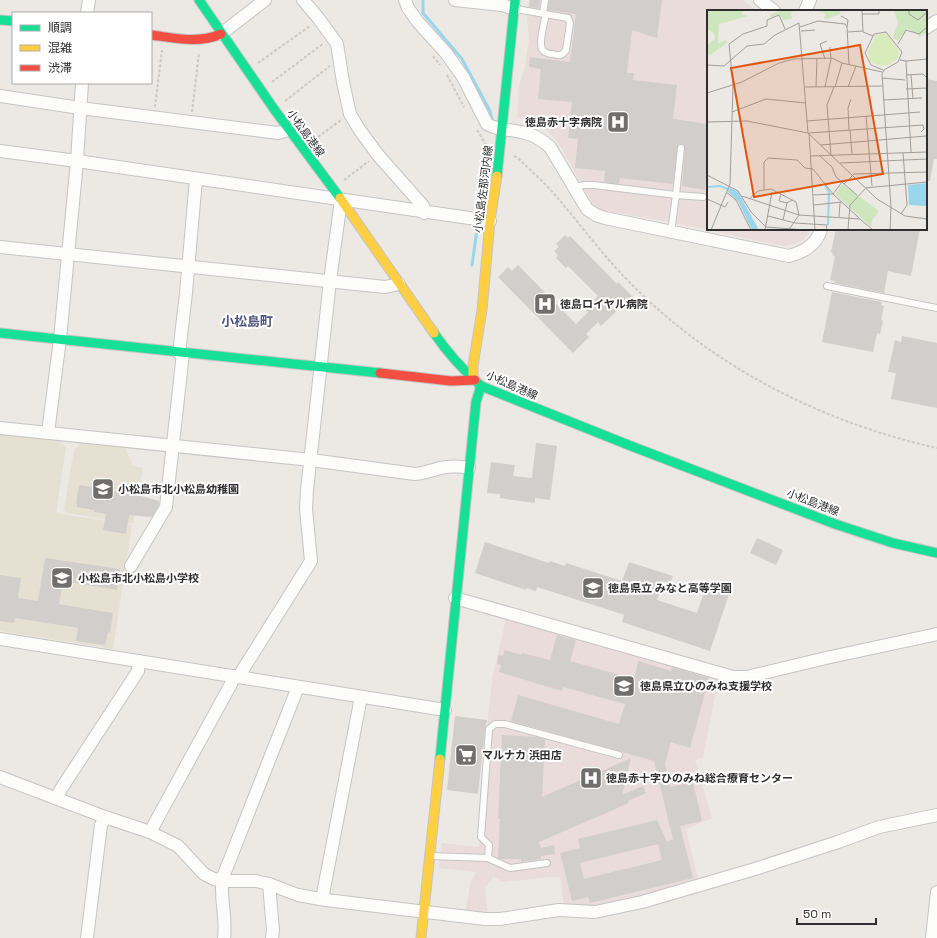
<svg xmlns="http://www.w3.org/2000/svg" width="937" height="938" font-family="'Space Grotesk','Noto Sans JP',sans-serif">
<rect width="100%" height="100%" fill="#ece8e4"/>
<g fill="#e6e0d3">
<polygon points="0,434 59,441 66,447 56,513 132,525 113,649 0,631"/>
<polygon points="82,442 125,447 132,465 143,468 133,524 67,513 64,510 74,450"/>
</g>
<g fill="#e9dcdb">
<polygon points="529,0 742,0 757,11 708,11 708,229 810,229 804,239 794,244 783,246 670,222 601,210 594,206 559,144 548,131 535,124 517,117 519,86 525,67 529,40 527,17"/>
<polygon points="507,615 719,676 703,757 695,760 712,818 686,829 698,880 595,909 564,905 560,876 504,882 493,877 485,888 488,915 466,911 470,883 476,872 439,868 442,843 479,847 480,796 492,679"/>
</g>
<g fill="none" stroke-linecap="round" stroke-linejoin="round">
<g stroke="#99d6ec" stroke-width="3">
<polyline points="423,0 423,13 462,59 490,111 492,120"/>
<polyline points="478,217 487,160"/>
<polyline points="472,265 478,223"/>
</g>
</g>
<g fill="#d1cecb" fill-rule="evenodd">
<polygon points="530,0 540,0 539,8 529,7"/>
<polygon points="551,0 662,0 657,38 632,30 627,73 634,73 633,80 677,85 673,119 708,124 708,167 705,190 682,186 685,148 685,146 682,144 679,144 677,148 673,184 620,178 619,184 604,182 605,171 575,168 578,139 568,138 572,102 538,99 541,69 529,67 530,57 570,62 576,14 548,10 549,1"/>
<polygon points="926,79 937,81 937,159 934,159 930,181 926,181"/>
<polygon points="836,229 920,229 911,276 888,271 884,293 834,283 835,281 830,280 835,256 832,255 833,253 831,252"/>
<polygon points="565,235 568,238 570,236 617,284 618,282 632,296 601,326 598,322 586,334 589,337 573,353 498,277 508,267 512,271 518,265 576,324 588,312 585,309 598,296 568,266 566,268 556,258 558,255 554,251 559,247 556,244"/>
<polygon points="832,292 882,302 881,305 884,306 881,320 883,321 880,334 877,333 873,352 822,342"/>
<polygon points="902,336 937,343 937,408 891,399 896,373 888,372 895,340 901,342"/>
<polygon points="536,443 557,446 550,500 535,498 535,503 500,498 500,494 487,493 491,462 515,465 513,476 532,478"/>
<polygon points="79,485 138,495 159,501 159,505 152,517 129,515 126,534 103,530 106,514 94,512 94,510 77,507 77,504 76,503"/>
<polygon points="757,538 783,550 776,565 750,553"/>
<polygon points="485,542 549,563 550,561 565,566 566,563 622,581 629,562 673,576 670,583 663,581 657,600 697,613 706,586 729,594 710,651 622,622 624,615 622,614 537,587 536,591 526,588 526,590 475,573"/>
<polygon points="45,558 120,569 117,590 63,581 59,604 113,613 110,633 108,632 105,645 76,641 78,628 15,618 14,623 0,621 0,575 21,578 18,598 38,601"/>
<path d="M557 635 576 640 570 661 634 679 638 661 671 671 672 667 709 678 690 748 671 742 665 764 670 787 693 782 702 821 680 826 693 878 590 903 588 897 572 901 560 853 580 848 578 839 657 820 667 842 673 839 654 761 511 721 518 695 619 724 625 704 563 687 562 691 499 672 501 665 497 664 499 655 503 656 505 650 521 655 522 653 550 660ZM658 844 662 860 584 879 580 863Z"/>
<polygon points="455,716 487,720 485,729 478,794 447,790"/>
<polygon points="502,735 537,737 545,739 542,797 631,758 622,795 643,786 646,793 628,801 629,803 539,842 541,848 554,845 555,854 541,856 541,859 521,862 521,859 501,859 498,858 500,819 498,819"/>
</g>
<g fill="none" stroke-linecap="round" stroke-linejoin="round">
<g stroke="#c5c4c5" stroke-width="8">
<g id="lane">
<path d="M516 9 568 18 570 23 566 50C562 56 559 56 553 54 548 54 544 53 542 49 539 43 544 22 546 14"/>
<polyline points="543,14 545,0"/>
<polyline points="574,187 584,185 594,185 676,195 681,148"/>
<polyline points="671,232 676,195 703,197"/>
<polyline points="827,286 937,308"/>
<polyline points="430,856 488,858 510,868 547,863"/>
<polyline points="488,858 489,845 481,837 489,729 495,724 505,724 619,755"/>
</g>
</g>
<g stroke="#c5c4c5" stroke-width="14">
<g id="street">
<polyline points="303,0 319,19 337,44 343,82 350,114 359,129 378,155 423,206 424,213"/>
<path d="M405 0 408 8 418 22 446 53 463 77 487 124C498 131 512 129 525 133 535 135 542 140 550 147L587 209 596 215 605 218 789 256C804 252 817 245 821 229"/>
<polyline points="455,0 502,5 515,9"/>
<polyline points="760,0 774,11"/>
<polyline points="805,11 810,0"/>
<polyline points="87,13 89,0"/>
<polyline points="926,28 937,21"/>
<polyline points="221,34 265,0"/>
<polyline points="0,96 80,108 278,133 288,130"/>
<polyline points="0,151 77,161 490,221"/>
<polyline points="0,247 385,287 399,284"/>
<polyline points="179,353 186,293 196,179"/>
<path d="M0 428 311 460 415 474C424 473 431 471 440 468 450 466 459 466 469 468"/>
<polyline points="48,433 60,339 77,161 82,83"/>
<polyline points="131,566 166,507 183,353"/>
<polyline points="455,598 733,677 747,677 826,658 937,634"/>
<polyline points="0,639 445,710"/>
<polyline points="241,677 242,671 311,561 306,509 307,490 330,281 341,200"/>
<polyline points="0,777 105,817 150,832 178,846 204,874 214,879 226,881 256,881 269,884 298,895 326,900 485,919 500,919 559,910 595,912 642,902 755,869 838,842 879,827 937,815"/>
<polyline points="57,798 61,789 138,671 139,661"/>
<polyline points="150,832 231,684 233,676"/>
<polyline points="269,884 273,930 272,938"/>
<polyline points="322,899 361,697"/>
<polyline points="87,938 101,825 105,817"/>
<path d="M224 938C227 918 219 897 223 877L298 687"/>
<polyline points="932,938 937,892"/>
</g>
</g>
<g stroke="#c5c4c5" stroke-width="11">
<g id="fast">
<polyline points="199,0 274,109 340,198"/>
<polyline points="0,20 13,21"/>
<polyline points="497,176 515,0"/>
<polyline points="0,333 380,373"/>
<path d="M434 333C449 355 462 369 481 386L631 446 835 524 893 543 937 553"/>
<polyline points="440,759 476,402 481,386"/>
</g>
</g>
<g stroke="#c5c4c5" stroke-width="11">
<g id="slow">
<polyline points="340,198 434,333"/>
<polyline points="475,380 473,375 473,366 482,310 490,221 497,176"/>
<polyline points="421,938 440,759"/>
</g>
</g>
<g stroke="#c5c4c5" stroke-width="11">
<g id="jam">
<path d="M151 35C175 38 198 44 221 34"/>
<polyline points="380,373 451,381 475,380"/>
</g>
</g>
<g stroke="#c9c9c8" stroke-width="2" stroke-dasharray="3 2" stroke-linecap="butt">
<polyline points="433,56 440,65"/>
<polyline points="258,63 310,26"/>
<polyline points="447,75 464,107"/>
<polyline points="272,82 324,43"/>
<polyline points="285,101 330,66"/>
<polyline points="155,107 162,50"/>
<polyline points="192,112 199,53"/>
<polyline points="477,130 486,145"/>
<polyline points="314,140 341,120"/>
<path d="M514 156 518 158C530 170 544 182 555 195 576 219 595 245 617 269 701 361 816 421 937 448"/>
<polyline points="344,180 369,161"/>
</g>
<use href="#lane" stroke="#fcfcfb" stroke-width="6"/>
<use href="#street" stroke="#fcfcfb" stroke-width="12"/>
<use href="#fast" stroke="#16e098" stroke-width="9"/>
<use href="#slow" stroke="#ffcf43" stroke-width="9"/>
<use href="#jam" stroke="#f24e42" stroke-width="9"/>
</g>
<defs>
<g id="hospital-square" transform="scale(1.15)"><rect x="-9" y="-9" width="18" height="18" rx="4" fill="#706f6e" stroke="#fff"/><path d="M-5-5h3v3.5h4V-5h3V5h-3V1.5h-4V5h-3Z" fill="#fff"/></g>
<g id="school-square" transform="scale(1.15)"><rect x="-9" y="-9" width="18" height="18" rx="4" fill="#706f6e" stroke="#fff"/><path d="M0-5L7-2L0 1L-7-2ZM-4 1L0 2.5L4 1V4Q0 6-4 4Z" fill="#fff"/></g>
<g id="supermarket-square" transform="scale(1.15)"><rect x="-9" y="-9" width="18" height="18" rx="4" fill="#706f6e" stroke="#fff"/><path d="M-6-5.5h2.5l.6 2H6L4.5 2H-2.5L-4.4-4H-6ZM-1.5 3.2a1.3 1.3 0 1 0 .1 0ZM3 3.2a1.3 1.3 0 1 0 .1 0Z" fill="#fff"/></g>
</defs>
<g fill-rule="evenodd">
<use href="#hospital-square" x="618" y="122"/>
<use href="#hospital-square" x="545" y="304"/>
<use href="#school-square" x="103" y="489"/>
<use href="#school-square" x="62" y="578"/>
<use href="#school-square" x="593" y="588"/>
<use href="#school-square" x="624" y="686"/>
<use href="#supermarket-square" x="466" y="755"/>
<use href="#hospital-square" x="591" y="778"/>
</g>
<g text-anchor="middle" stroke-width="4" stroke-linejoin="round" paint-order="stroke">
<g font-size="11" font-weight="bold" fill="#2e2e2e" stroke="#fff" text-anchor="start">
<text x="602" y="126" text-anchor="end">徳島赤十字病院</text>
<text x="560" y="308">徳島ロイヤル病院</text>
<text x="118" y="493">小松島市北小松島幼稚園</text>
<text x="78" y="582">小松島市北小松島小学校</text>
<text x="608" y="592">徳島県立 みなと高等学園</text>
<text x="640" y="690">徳島県立ひのみね支援学校</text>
<text x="482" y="759">マルナカ 浜田店</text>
<text x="606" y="782">徳島赤十字ひのみね総合療育センター</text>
</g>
<g font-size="11" fill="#2e2e2e" stroke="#fff">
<text transform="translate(306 133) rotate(54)" y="4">小松島港線</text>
<text transform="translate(483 189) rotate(-83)" y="4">小松島佐那河内線</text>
<text transform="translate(512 385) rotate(24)" y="4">小松島港線</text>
<text transform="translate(813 502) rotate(21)" y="4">小松島港線</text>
</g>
<g font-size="13" font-weight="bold" fill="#4d5680" stroke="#fff">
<text x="247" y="326">小松島町</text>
</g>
</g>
<g transform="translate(707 10)">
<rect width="220" height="220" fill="#ece8e4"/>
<path d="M0 0H37L34 4 41 6 12 14 11 34 18 30 21 32 5 44 0 45V35L8 29 7 23 0 19ZM74 0H90L84 3 85 9 76 10 73 5 65 8 63 5ZM134 0 133 4 120 9 117 8 119 4 111 1ZM187 0H220V22L211 28 212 25 200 18 191 31 186 28 191 12ZM135 174 172 201 165 211 164 217 128 184Z" fill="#cee6be"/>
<path d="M179 23 191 39V48L180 56 169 55 163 51 161 42 169 25Z" fill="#d9eabb"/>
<path d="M220 173V196L202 195 201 175ZM23 178 31 182 52 220H45L31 191 21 182Z" fill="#99d6ec"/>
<path fill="none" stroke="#99d6ec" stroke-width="2" d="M118 175 122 182 121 215M0 177 13 176 23 180"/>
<path fill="none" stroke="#a09e9b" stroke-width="1" d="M155 0 156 22 166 26M202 0V4L211 10 220 2M155 4H172V0M93 17 111 11 138 14 140 17 141 10 134 6M140 17 142 54M94 21 108 20M141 22 156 21M191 34 199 20 212 24 220 17M118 49 113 34 120 31M193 50 199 51 204 142M199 51 220 49M0 55 17 56 40 36 57 34 68 25 92 13 101 123M176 60 164 55 158 43 167 24 179 22 195 42 191 52 177 60 175 64 184 197M199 65 216 64 220 68M204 65 206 89M175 68 198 70M98 77 175 76M109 77 110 48M118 77 124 49 123 37M128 77 135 53M141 77 149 56M199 79 220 78M0 83 35 72 72 53 87 49 125 48 135 53 175 62M176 90 215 88M25 102 59 89 99 93M159 106 165 176M100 111 213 102M0 112 40 111 101 123 170 189 198 206 220 209M142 120 141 98 144 89M143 120 145 144M102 123 216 115 217 119 214 122M102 123 108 220M114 135 219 126M124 145 120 95 127 77M103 146 220 142M113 146 125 157 129 167 150 185M133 153 220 149M0 165 31 181 44 202 59 217 99 220M137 174 147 164 220 162M158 178 220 172M57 180V152L61 148 90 150 98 158 106 159 126 184 135 172M19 182 29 190 44 220M74 184 72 191 80 193 85 190M106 185 126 184 152 208M35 186 92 205 153 209 166 220M0 189 18 197 21 192M42 189 51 181 64 179 89 192 92 205 83 218M107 195 135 192M194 204 200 195 196 143M61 206 88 213 120 215 119 220M132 207 133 193M76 210 80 193M4 220 23 174 26 75 22 34 36 24 60 16V10L72 5 78 19M58 220 65 182M141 220 143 195 158 179M183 220 184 197"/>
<path fill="#df570e" fill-opacity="0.15" stroke="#df570e" stroke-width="2" d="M153 35 176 164 47 187 24 58Z"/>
<rect width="220" height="220" fill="none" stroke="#2e2e2e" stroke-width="2"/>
</g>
<rect x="12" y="12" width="140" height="72" fill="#ffffff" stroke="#ababab"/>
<rect x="20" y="25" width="20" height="6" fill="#16e098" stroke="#ababab"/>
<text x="48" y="32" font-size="12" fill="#2e2e2e">順調</text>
<rect x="20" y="45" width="20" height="6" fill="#ffcf43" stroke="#ababab"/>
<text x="48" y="52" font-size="12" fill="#2e2e2e">混雑</text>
<rect x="20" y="65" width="20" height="6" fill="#f24e42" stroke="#ababab"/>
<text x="48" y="72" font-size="12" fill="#2e2e2e">渋滞</text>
<path d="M797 918v6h79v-6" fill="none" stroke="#2e2e2e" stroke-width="2"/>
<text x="803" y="918" font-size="12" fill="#2e2e2e" stroke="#ffffff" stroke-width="3" paint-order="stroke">50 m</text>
</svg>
